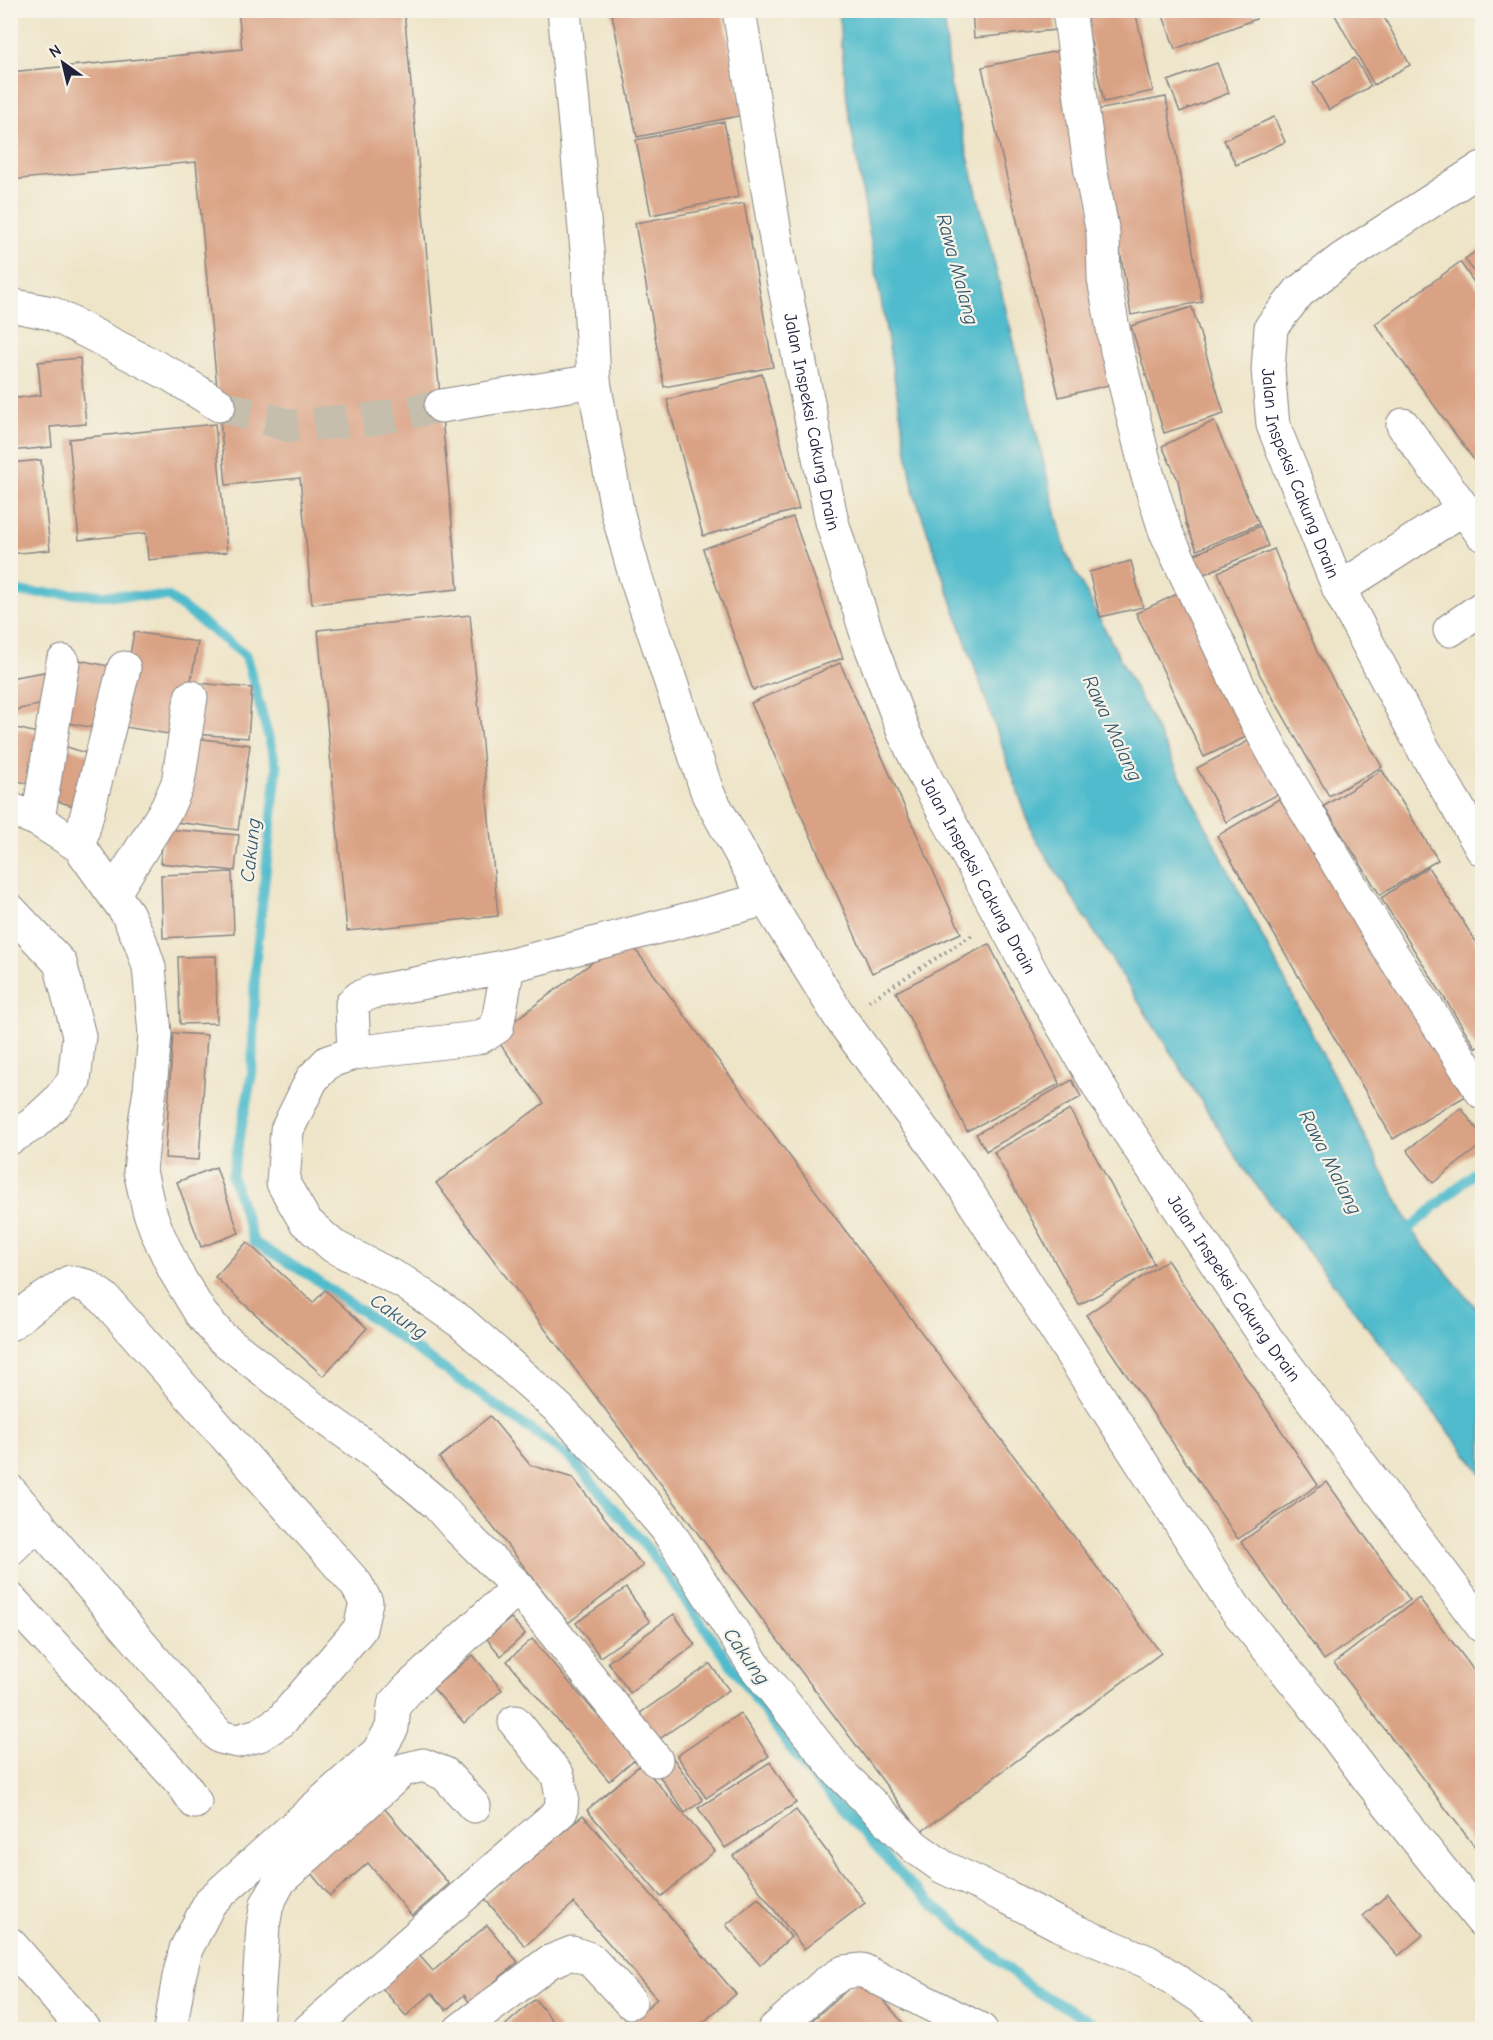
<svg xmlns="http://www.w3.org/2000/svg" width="1493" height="2040" font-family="'Comic Neue',sans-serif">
<rect width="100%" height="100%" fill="#f7f3e8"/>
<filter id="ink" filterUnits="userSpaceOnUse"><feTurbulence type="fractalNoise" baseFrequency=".0167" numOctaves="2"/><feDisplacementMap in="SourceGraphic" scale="12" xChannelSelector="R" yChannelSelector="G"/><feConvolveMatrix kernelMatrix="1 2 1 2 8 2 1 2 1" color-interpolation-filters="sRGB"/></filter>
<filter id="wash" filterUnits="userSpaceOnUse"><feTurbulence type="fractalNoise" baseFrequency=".008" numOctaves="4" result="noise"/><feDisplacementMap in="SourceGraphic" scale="24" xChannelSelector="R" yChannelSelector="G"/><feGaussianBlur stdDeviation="1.35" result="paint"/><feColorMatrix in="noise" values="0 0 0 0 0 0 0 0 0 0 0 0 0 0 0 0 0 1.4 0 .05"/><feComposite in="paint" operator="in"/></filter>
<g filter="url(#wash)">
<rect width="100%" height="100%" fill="#eee5c9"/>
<polygon fill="#50bbcc" stroke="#396e84" stroke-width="1.5" points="838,11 944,11 950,84 1066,553 1415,1235 1482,1315 1482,1474 1246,1172 1033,835 914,493 848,108"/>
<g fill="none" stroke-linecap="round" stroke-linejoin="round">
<g stroke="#50bbcc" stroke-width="10">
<polyline points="10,592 169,597 246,656 277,768 255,968 252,1074 232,1176 254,1242 318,1281 571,1458 649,1550 806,1770 912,1886 1032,1989 1107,2030"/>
<polyline points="1401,1236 1482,1166"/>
</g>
</g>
<g id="blocks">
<g fill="#daa284">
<polygon points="238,10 404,10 458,589 312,604 300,478 226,485 196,162 10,180 10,72 242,49"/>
<polygon points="611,10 722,10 743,115 637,137"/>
<polygon points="972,10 1054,10 1056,30 974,38"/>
<polygon points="1084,10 1135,10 1153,91 1104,102"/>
<polygon points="1161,10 1253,10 1256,19 1175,49"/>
<polygon points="1344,10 1380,10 1410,65 1374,85 1335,15"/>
<polygon points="1062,50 1121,382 1059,397 1001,153 982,67"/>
<polygon points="1355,58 1371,86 1329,110 1313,83"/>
<polygon points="1217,63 1229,93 1180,112 1168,81"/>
<polygon points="1166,97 1202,302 1131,315 1096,110"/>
<polygon points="1274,117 1285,142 1236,165 1224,140"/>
<polygon points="724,122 739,197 651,215 636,140"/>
<polygon points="744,203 773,367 664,387 635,223"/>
<polygon points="1482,247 1482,283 1465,259"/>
<polygon points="1460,262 1482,294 1482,471 1375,324"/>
<polygon points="1192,307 1224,414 1164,433 1131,326"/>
<polygon points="80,358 86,424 50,427 52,447 10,451 10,399 41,395 38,362"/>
<polygon points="762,374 799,509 703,536 667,400"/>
<polygon points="1214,421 1259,524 1197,550 1186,524 1178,480 1162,446"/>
<polygon points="215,424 227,552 148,560 146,533 79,540 69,439"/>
<polygon points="41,460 50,550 10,554 10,463"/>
<polygon points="793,517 843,658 753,690 703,549"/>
<polygon points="1260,526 1268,546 1202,575 1193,555"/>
<polygon points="1274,549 1317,652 1382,767 1329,796 1260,675 1218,572"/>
<polygon points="1131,561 1143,607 1100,617 1089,572"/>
<polygon points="1190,588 1259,731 1204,757 1136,613"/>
<polygon points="470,615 498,916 347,931 318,630"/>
<polygon points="134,632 198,642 181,736 118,726"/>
<polygon points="74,659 118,668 106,730 62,722"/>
<polygon points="840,663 961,933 872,973 751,703"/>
<polygon points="50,671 53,702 10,711 10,678"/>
<polygon points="198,683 252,688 248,738 194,734"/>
<polygon points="12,727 46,735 34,785 10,779"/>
<polygon points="187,737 250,745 238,830 175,822"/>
<polygon points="1256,737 1284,791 1226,822 1197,768"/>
<polygon points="61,745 98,757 82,809 45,797"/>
<polygon points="1382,770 1438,860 1380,895 1324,806"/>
<polygon points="1294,790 1471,1093 1393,1139 1217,836"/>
<polygon points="164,829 239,835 235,871 160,863"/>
<polygon points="1428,867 1482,951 1482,1044 1476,1048 1381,898"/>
<polygon points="232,872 234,934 163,938 161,875"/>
<polygon points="626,937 1161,1653 921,1832 436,1183 544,1103 494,1036"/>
<polygon points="989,944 1060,1084 967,1131 896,992"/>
<polygon points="216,956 217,1023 180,1024 178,957"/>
<polygon points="173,1033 207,1035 199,1160 165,1158"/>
<polygon points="1072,1080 1081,1097 986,1151 976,1134"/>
<polygon points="1461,1108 1482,1136 1482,1144 1433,1183 1407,1150"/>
<polygon points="1070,1110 1154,1264 1079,1305 994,1152"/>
<polygon points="216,1167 239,1233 201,1247 177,1182"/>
<polygon points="247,1242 313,1303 325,1290 367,1328 323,1376 215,1277"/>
<polygon points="1167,1260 1318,1485 1238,1539 1086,1315"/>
<polygon points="490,1416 530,1465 573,1478 643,1566 568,1623 439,1458"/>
<polygon points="1327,1482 1410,1600 1324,1660 1241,1542"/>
<polygon points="626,1588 650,1622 600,1657 576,1623"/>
<polygon points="1419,1598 1482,1681 1482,1856 1334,1663"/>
<polygon points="674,1614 695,1645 630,1693 608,1662"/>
<polygon points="511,1618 525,1634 501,1656 487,1639"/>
<polygon points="532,1639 635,1759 609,1781 507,1661"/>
<polygon points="473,1655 502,1690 464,1723 433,1688"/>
<polygon points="710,1664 729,1690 658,1740 639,1714"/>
<polygon points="740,1713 769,1756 706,1798 677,1756"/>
<polygon points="673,1758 703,1800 685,1813 656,1771"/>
<polygon points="770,1762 796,1803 725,1848 698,1808"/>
<polygon points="641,1764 715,1851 661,1897 587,1810"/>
<polygon points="378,1801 449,1884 412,1916 368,1863 330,1896 304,1865"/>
<polygon points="796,1810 865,1903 804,1949 733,1856"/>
<polygon points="583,1815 736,1994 694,2030 621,2030 657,1999 574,1903 525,1946 485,1899"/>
<polygon points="1388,1894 1423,1935 1398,1956 1363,1916"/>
<polygon points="758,1898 791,1937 760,1965 726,1925"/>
<polygon points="487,1925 518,1962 470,2003 464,1995 446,2010 432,1993 406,2016 381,1987 418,1954 433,1971"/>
<polygon points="863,1976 909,2030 801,2030"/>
<polygon points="535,1999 560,2030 500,2030"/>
</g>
</g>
</g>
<g filter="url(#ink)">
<use href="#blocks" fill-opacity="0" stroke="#888482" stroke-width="1.5"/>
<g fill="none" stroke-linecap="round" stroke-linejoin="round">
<polyline stroke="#c5bead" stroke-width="33" stroke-dasharray="33 16" stroke-linecap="butt" points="219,405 290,426 374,419 441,406"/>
<g stroke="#888482" stroke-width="35">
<g id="minor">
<polyline points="564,10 588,261 594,381 605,445 618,514 635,575 708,794 766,899 841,1019 961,1182 1235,1608 1309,1699 1367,1777 1482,1921"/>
<path id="s1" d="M739 10 780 264 832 522 869 641 904 733 925 777 1035 979 1104 1095 1268 1341 1482 1626"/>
<polyline points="1069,10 1091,173 1103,233 1104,279 1117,351 1147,473 1165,530 1248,706 1291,785 1387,946 1482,1092"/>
<path id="s2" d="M1482 168 1342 259 1299 292 1271 327 1268 370 1273 425 1339 589 1424 750 1482 849"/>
<polyline points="10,305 51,313 171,375 219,405"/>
<polyline points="441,406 594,381"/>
<polyline points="1403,425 1482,534"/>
<polyline points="1339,589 1464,508"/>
<polyline points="1450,630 1482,608"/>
<polyline points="10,809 38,820 79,846 127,913 141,943 149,967 155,1034 150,1090 145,1122 140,1171 149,1210 157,1232 175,1271 201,1314 221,1337 331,1422 386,1461 437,1504 459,1529 518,1587 656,1760"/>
<polyline points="38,820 63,662"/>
<polyline points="79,846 124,668"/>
<polyline points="114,893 167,808 178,783 191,697"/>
<polyline points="10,910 60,963 79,1036 74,1081 56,1103 32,1125 10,1138"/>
<polyline points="508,966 766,899"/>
<polyline points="354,1053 352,1004 360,997 373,992 508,966 497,1027 488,1033 477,1038 354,1053 328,1062 312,1079 287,1130 283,1183 305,1221 333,1246 405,1283 461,1322 558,1408 610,1463 666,1528 754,1665 837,1770 915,1847 943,1867 1009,1898 1058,1924 1148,1962 1204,1999 1241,2030"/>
<polyline points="10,1324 34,1305 70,1282 87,1286 104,1298 356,1584 366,1602 360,1629 281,1721 259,1735 237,1741 220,1737 10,1491"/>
<polyline points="10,1549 38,1522"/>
<polyline points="10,1599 182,1783 195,1802"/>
<polyline points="10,1944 85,2030"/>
<polyline points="170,2030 179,1977 186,1949 210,1902 378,1752 392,1728 394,1705 409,1688 518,1587"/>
<polyline points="256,2030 263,1926 267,1904 280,1880 403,1770 423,1765 445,1774 474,1806"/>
<polyline points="309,2030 561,1811 562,1796 558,1776 515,1722"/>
<polyline points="460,2030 549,1962 572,1953 590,1959 630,2002"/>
<polyline points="774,2030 825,1984 844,1972 862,1970 981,2030"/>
</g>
</g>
<polyline stroke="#888482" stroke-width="4" stroke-dasharray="1.5 4.5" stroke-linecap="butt" points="869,1001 974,934"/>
<use href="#minor" stroke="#fff" stroke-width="33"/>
</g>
</g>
<g text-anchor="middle" stroke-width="4.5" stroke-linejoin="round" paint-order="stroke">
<g font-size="18" fill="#22223b" stroke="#f7f3e8">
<text dy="6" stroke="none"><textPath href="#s1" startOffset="418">Jalan Inspeksi Cakung Drain</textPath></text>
<text dy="6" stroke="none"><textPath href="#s2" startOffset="418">Jalan Inspeksi Cakung Drain</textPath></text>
<text dy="6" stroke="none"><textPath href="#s1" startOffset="904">Jalan Inspeksi Cakung Drain</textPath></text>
<text dy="6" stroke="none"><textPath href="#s1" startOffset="1390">Jalan Inspeksi Cakung Drain</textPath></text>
</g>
<g font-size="20" font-style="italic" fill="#32586e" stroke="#f7f3e8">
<text transform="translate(958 269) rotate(75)" y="7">Rawa Malang</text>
<text transform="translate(1113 728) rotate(65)" y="7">Rawa Malang</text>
<text transform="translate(250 850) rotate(-84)" y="7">Cakung</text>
<text transform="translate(1331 1162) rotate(63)" y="7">Rawa Malang</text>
<text transform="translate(399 1316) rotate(35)" y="7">Cakung</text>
<text transform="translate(747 1656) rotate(55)" y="7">Cakung</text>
</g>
</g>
<rect width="1493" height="2040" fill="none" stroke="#f7f3e8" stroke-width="36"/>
<g transform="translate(63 63) rotate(326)" stroke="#f7f3e8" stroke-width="4.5" paint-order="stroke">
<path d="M0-4.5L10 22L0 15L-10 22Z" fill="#22223b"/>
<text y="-9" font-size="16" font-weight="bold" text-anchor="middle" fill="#22223b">N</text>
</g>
</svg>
